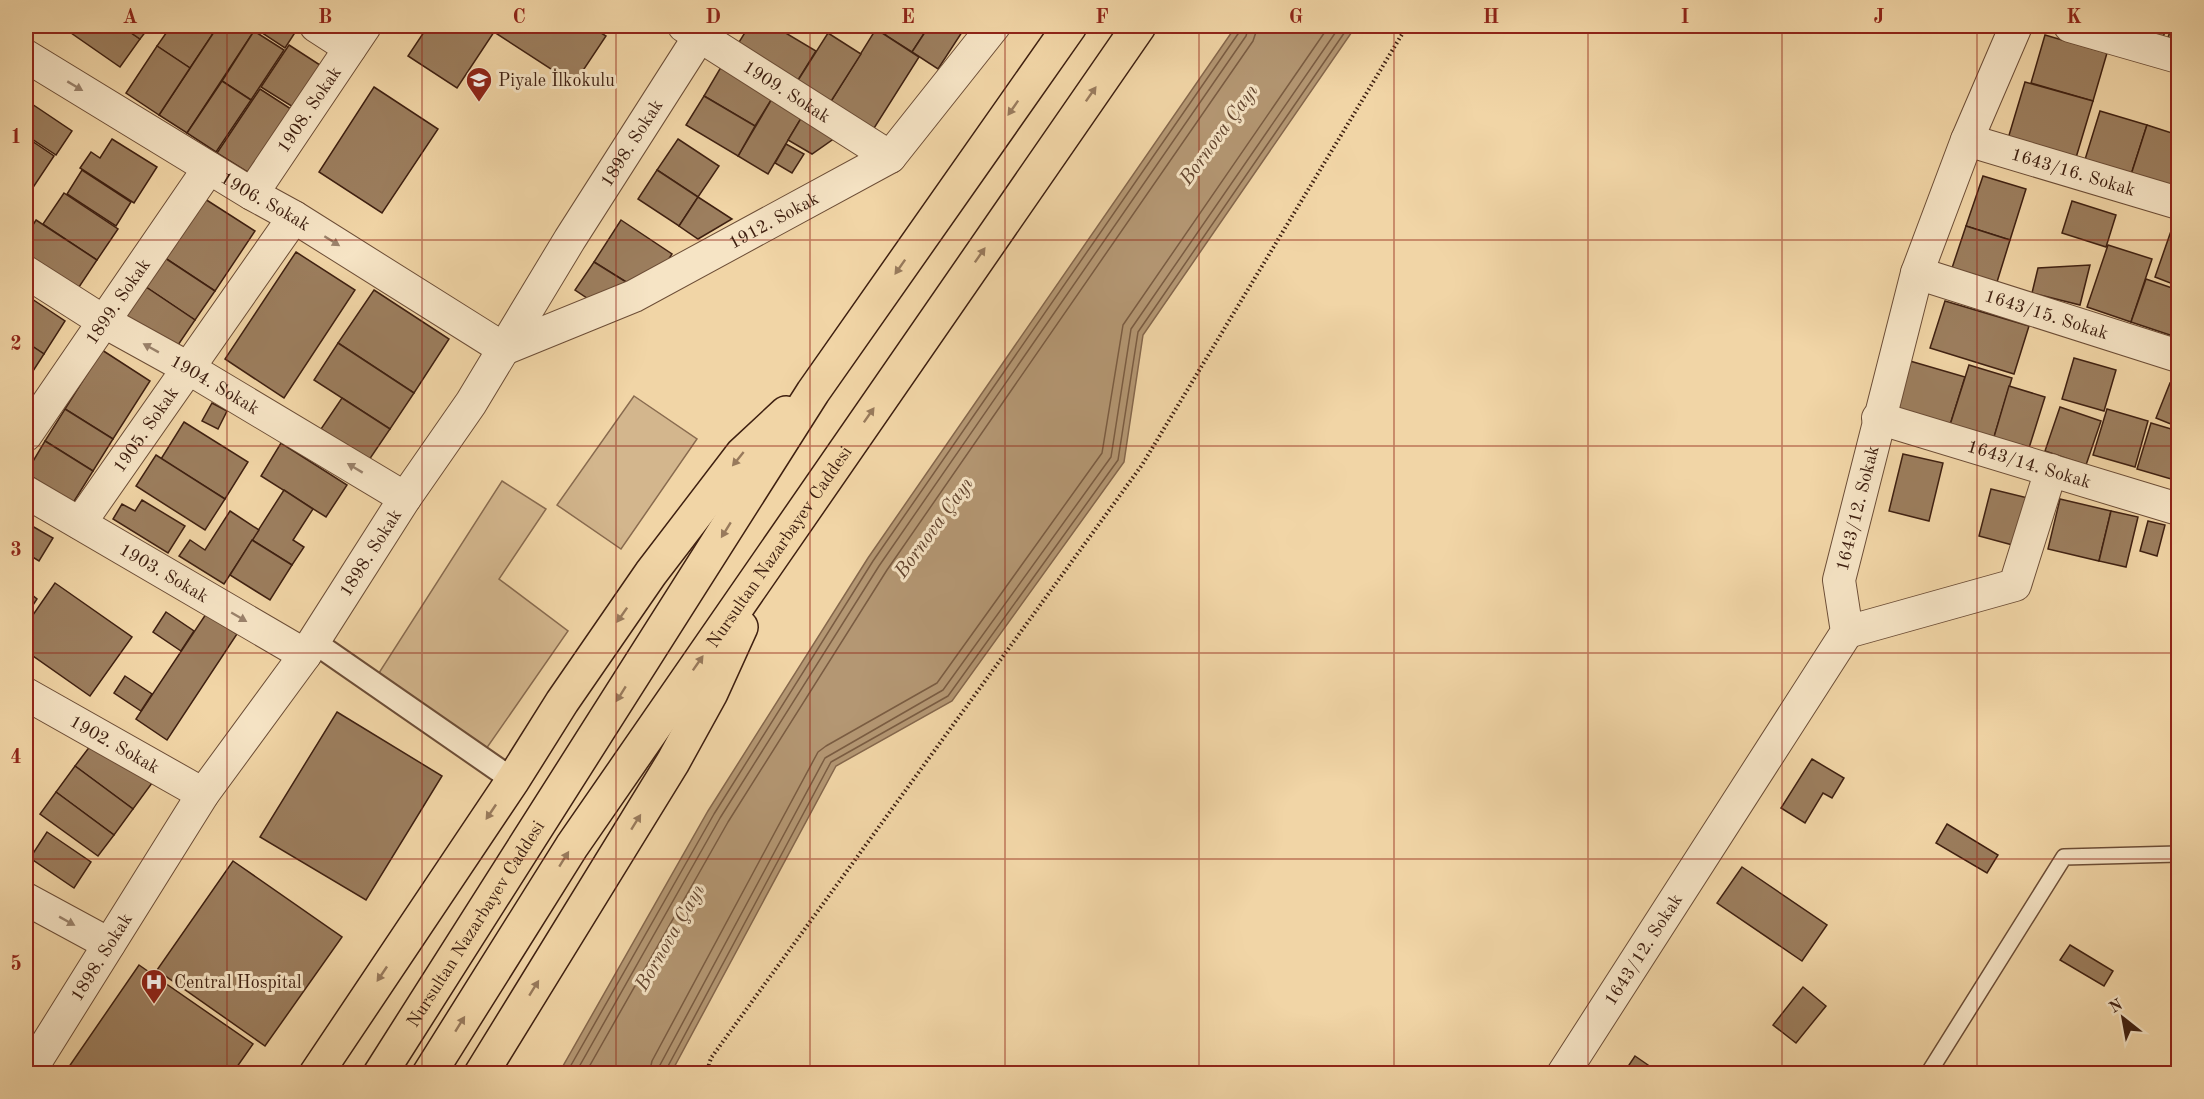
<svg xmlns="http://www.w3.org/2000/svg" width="2204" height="1099" font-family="'Old Standard TT',serif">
<rect width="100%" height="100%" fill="#f1d5a6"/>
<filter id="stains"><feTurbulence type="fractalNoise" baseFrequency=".00333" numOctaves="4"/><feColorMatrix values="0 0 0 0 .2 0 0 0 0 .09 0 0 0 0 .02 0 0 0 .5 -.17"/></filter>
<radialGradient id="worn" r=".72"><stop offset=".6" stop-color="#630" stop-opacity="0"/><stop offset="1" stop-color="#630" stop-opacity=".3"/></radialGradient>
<g fill="#d3b68d" stroke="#896b4f" stroke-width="1.5">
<polygon points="634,396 697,439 621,549 557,505"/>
<polygon points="502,481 546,509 499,579 568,631 486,749 377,676"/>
</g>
<polygon fill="#b49773" stroke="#85674c" stroke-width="1.5" points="1236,26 1356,26 1143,335 1124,462 952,701 836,766 671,1073 559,1073 708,811 868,558"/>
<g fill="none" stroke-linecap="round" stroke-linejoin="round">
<g stroke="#7a5c42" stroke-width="1.5">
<polyline points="566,1074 714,814 873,561 1240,31 1241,26"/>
<polyline points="575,1074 720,818 879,566 1246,36 1249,26"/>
<polyline points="585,1074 728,822 887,570 1253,41 1258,26"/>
<polyline points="649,1074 652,1061 818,752 826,746 937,683 1102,453 1123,325 1329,26"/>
<polyline points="658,1074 660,1065 825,758 943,690 1111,457 1131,329 1340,26"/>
<polyline points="666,1074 667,1068 831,762 948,696 1118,460 1138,332 1349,26"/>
</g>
</g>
<g fill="#9c7e5e" stroke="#3f2011" stroke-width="1.5">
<polygon points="61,26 121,26 140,39 120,67"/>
<polygon points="121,26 150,26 140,39"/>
<polygon points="171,26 218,26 190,68 157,46"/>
<polygon points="218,26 246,26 254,31 187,133 159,115"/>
<polygon points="259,26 287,26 296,31 285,48 256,29"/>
<polygon points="428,26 498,26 457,88 408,56"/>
<polygon points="498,26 590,26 606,36 574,84 494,32"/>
<polygon points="749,26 774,26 816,51 795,85 736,47"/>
<polygon points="870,26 891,26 885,35"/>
<polygon points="891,26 929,26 912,52 885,35"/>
<polygon points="929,26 966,26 938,69 912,52"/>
<polygon points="2116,26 2167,26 2161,43"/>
<polygon points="2172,26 2178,26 2178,47 2166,43"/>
<polygon points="876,29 919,57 871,133 828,106"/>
<polygon points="254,31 284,50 251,100 222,81"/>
<polygon points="828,33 861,54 828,106 795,85"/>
<polygon points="2045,35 2107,53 2093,101 2031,83"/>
<polygon points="289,45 320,65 293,107 261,87"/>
<polygon points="157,46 190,68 159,115 126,93"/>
<polygon points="724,62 776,92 755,126 704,96"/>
<polygon points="222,81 251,100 216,152 187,133"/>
<polygon points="2025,82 2093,101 2075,161 2007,142"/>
<polygon points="374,87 438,129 382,213 319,172"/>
<polygon points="260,89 291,109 249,173 217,153"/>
<polygon points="776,92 806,110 768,174 738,156"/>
<polygon points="704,96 755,126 738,156 686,125"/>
<polygon points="26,100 72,131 56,155 26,135"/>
<polygon points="806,110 842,133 812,154 788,140"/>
<polygon points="2100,111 2147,125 2129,181 2083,166"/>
<polygon points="2147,125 2178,135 2178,161 2168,193 2129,181"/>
<polygon points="26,137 54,156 26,198"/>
<polygon points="112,139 157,167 134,203 80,168 91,152 100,158"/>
<polygon points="678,139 719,166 698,197 657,170"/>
<polygon points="786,144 804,154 792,173 775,163"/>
<polygon points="82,170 131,202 116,226 67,194"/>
<polygon points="657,170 698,197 679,226 638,199"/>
<polygon points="1983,176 2026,189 2010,240 1966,226"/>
<polygon points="64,193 118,229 97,260 43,224"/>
<polygon points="698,197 732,219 698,239 679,226"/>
<polygon points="205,199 255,231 215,291 165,258"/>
<polygon points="2072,201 2116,215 2106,247 2062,233"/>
<polygon points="36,220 97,260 75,293 26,261 26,236"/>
<polygon points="621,220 672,254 660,272 631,285 594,262"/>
<polygon points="1966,226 2010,240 1997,282 1952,268"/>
<polygon points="2171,231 2178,234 2178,286 2155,277"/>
<polygon points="2108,245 2152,259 2131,322 2087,307"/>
<polygon points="296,252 355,290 284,398 225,359"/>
<polygon points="165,258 215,291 195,320 146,287"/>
<polygon points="594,262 631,285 599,306 575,290"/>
<polygon points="2090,265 2080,305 2032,293 2038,268"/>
<polygon points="2146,279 2178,290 2178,330 2176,337 2131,322"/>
<polygon points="146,287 195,320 174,351 125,318"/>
<polygon points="374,290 449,339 414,393 338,343"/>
<polygon points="26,295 65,321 44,354 26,342"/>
<polygon points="1945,301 2029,326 2014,374 1930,348"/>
<polygon points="26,342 44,354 26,382"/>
<polygon points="338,343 414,393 390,429 314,380"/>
<polygon points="102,350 150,381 113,439 65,409"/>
<polygon points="2074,358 2116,370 2104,411 2062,399"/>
<polygon points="1910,361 1965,377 1950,425 1896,408"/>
<polygon points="1969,365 2012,378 1994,437 1950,425"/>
<polygon points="2170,383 2178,386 2178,427 2156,418"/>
<polygon points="2009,386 2045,397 2029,448 1994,437"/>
<polygon points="342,398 390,429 369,460 321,429"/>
<polygon points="212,403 227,411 218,429 202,421"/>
<polygon points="2060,407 2101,421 2086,465 2045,451"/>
<polygon points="65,409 113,439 93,471 45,441"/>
<polygon points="2107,409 2148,421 2135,467 2093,455"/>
<polygon points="184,422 248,462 225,499 161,459"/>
<polygon points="2151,423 2178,431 2178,481 2137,469"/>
<polygon points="45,441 93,471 73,503 26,473"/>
<polygon points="281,443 347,485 326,517 261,476"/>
<polygon points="1903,454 1943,463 1929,521 1889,511"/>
<polygon points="156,455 225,499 205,530 136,486"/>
<polygon points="1991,489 2032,499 2020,547 1979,536"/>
<polygon points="284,490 313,509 293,540 304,547 292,565 252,540"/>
<polygon points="2060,499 2111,511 2099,561 2048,549"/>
<polygon points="142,500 185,526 168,553 113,519 122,504 135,511"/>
<polygon points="230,511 259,530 224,584 179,556 190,540 205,550"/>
<polygon points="2111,511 2138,517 2126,567 2099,561"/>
<polygon points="2148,521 2165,525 2157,556 2140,551"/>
<polygon points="32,526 53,538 39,561 26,553 26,537"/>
<polygon points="252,540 292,565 270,600 230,575"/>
<polygon points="55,583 132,637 90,696 26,651 26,625"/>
<polygon points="26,590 37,599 26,616"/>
<polygon points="166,612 194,631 181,651 153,632"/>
<polygon points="206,614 237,634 167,740 136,719"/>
<polygon points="125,676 152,694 141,711 114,693"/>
<polygon points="337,712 442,776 366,900 260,837"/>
<polygon points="97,737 155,779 133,809 75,766"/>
<polygon points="1812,759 1844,778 1832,798 1823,793 1805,823 1781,808"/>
<polygon points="75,766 133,809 114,835 56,792"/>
<polygon points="56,792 114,835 98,856 40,814"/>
<polygon points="1947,824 1998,855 1987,873 1936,843"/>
<polygon points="47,832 91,862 74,888 30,858"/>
<polygon points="233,861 342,937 265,1046 157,970"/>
<polygon points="1742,867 1827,925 1802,961 1717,903"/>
<polygon points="2070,945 2113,971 2104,986 2060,960"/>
<polygon points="139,965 253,1044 232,1074 64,1074"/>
<polygon points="1803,987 1826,1006 1796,1043 1773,1025"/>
<polygon points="1635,1056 1661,1074 1623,1074"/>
</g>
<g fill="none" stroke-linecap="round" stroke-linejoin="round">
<g stroke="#6c4d36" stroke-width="18">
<polyline id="service" points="1928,1074 2064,857 2178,854"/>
</g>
<g stroke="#6c4d36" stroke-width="26">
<polyline id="pedestrian" points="314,642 513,780"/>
</g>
<g stroke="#6c4d36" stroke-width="34">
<g id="minor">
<polyline points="316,26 350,48"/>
<path id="s1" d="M684 26 890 157"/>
<polyline points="2070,26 2178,57"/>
<path id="s2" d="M26 56 252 194 294 217 504 349 634 296 890 157 994 26"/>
<path id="s3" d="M1967 140 2178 203"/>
<path id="s4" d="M252 194 365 26"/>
<path id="s5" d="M26 272 103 321 188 368 405 498"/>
<path id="s6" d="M1917 273 2178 356"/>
<path id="s7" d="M1878 418 2178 509"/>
<path id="s8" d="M26 435 209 168"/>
<path id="s9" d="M26 492 305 655"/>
<path id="s10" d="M80 523 294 217"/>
<polyline points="1847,632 2015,585 2051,470"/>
<path id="s11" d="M26 694 203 794"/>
<polyline points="26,899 109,944"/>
<path id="s12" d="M28 1074 203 794 305 655 405 498 471 403 570 239 706 26"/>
<path id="s13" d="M1563 1074 1847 632 1839 580 1917 273 1967 140 2016 26"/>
</g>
</g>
<g stroke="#3f2011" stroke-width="36">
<g id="primary">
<polyline points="316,1074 513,780 562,702 651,573 742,454 786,413"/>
<path id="s14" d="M380 1074 813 392 1070 26"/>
<path id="s15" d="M429 1074 572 846 1139 26"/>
<polyline points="481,1074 673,762 711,693 741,627"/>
</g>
</g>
<polyline stroke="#3f2011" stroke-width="4" stroke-dasharray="1.5 3" stroke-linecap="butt" points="706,1074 711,1058 1142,465 1407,26"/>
<use href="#service" stroke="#f6e4c5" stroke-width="15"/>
<use href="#pedestrian" stroke="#f6e4c5" stroke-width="22"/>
<use href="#minor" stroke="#f6e4c5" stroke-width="32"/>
<use href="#primary" stroke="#f1d5a6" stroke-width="33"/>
</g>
<defs><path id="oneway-solid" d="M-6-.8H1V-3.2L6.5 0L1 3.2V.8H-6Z" transform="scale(1.5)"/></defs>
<g fill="#9a826b">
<use href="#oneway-solid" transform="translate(75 86) rotate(31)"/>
<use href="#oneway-solid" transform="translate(332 241) rotate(32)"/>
<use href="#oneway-solid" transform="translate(151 348) rotate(-151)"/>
<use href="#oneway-solid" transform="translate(355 468) rotate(-149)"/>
<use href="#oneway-solid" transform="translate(239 617) rotate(30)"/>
<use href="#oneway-solid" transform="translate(67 921) rotate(29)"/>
</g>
<g fill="#987a5c">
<use href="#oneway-solid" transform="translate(1091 94) rotate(-55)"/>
<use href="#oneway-solid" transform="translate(1013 108) rotate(125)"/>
<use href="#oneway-solid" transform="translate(980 255) rotate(-55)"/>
<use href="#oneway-solid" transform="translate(900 267) rotate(125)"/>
<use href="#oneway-solid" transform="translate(869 415) rotate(-55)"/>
<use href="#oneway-solid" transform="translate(738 459) rotate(129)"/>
<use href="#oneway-solid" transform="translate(726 530) rotate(122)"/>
<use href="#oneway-solid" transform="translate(622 615) rotate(125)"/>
<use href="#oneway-solid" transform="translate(698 663) rotate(-55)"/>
<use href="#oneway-solid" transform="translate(621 694) rotate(122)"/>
<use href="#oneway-solid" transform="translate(491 812) rotate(124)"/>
<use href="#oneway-solid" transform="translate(636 822) rotate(-58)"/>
<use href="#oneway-solid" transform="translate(564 859) rotate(-58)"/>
<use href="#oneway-solid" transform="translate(382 974) rotate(124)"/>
<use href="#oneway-solid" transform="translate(534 988) rotate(-58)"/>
<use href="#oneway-solid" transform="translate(460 1024) rotate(-58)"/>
</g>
<path fill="none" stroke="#8f2418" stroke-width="1.5" stroke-opacity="0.55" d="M227 26V1074M422 26V1074M616 26V1074M810 26V1074M1005 26V1074M1199 26V1074M1394 26V1074M1588 26V1074M1782 26V1074M1977 26V1074M26 240H2178M26 446H2178M26 653H2178M26 859H2178"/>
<defs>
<g id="school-pin" transform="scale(1.35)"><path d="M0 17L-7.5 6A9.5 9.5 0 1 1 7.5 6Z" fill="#8f2418" stroke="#f6e4c5"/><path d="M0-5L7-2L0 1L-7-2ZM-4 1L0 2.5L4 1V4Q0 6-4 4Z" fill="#fff"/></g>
<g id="hospital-pin" transform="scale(1.35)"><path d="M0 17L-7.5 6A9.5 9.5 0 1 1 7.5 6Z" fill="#8f2418" stroke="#f6e4c5"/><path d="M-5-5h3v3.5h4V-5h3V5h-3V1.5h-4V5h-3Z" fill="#fff"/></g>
</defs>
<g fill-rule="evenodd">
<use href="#school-pin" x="479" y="80"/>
<use href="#hospital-pin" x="154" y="982"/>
</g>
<g text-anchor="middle" stroke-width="6" stroke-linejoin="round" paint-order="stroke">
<g font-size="18" fill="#3f2011" stroke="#f6e4c5" text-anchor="start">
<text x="498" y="86">Piyale İlkokulu</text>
<text x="174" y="988">Central Hospital</text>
</g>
<g font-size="18" fill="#3f2011" stroke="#f6e4c5">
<text dy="6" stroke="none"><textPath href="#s1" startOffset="122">1909. Sokak</textPath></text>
<text dy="6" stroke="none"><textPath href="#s4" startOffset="102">1908. Sokak</textPath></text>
<text dy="6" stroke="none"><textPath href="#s12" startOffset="1110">1898. Sokak</textPath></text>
<text dy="6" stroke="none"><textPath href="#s3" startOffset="111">1643/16. Sokak</textPath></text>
<text dy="6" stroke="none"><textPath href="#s2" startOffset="280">1906. Sokak</textPath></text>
<text dy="6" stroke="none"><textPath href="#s2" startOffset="860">1912. Sokak</textPath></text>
<text dy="6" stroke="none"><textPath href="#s8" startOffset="162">1899. Sokak</textPath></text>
<text dy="6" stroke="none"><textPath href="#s6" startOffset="136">1643/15. Sokak</textPath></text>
<text dy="6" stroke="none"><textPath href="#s5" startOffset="220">1904. Sokak</textPath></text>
<text dy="6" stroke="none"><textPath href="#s10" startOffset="114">1905. Sokak</textPath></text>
<text dy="6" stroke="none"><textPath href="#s7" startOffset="158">1643/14. Sokak</textPath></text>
<text dy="6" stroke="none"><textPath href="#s13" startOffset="652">1643/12. Sokak</textPath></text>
<text dy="6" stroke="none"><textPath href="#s15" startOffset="633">Nursultan Nazarbayev Caddesi</textPath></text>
<text dy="6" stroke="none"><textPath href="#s12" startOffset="624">1898. Sokak</textPath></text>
<text dy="6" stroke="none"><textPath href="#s9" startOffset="160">1903. Sokak</textPath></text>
<text dy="6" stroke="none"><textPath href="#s11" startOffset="102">1902. Sokak</textPath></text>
<text dy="6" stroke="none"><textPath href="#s14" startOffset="178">Nursultan Nazarbayev Caddesi</textPath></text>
<text dy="6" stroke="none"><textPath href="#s13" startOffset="148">1643/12. Sokak</textPath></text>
<text dy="6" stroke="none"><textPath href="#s12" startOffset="138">1898. Sokak</textPath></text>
</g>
<g font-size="20" font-style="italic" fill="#62442e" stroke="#f6e4c5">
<text transform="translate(1218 134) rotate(-54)" y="7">Bornova Çayı</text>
<text transform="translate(933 527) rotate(-54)" y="7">Bornova Çayı</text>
<text transform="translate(669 937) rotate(-60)" y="7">Bornova Çayı</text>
</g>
</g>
<rect width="2204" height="1099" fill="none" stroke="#f1d5a6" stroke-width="66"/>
<g transform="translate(2123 1018) rotate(329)" stroke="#f6e4c5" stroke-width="4.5" paint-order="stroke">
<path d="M0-4.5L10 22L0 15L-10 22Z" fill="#3f2011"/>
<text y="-9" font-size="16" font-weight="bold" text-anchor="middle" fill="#3f2011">N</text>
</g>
<rect x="33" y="33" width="2138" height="1033" fill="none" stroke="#8f2418" stroke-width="2"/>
<g font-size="20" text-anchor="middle" font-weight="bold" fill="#8f2418">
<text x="130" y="23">A</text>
<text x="325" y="23">B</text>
<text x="519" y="23">C</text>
<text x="713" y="23">D</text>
<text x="908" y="23">E</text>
<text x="1102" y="23">F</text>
<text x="1296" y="23">G</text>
<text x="1491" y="23">H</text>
<text x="1685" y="23">I</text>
<text x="1879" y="23">J</text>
<text x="2074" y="23">K</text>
<text x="16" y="143">1</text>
<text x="16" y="350">2</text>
<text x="16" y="556">3</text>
<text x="16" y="763">4</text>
<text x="16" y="970">5</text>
</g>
<rect width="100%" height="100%" filter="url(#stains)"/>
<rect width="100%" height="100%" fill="url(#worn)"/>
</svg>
